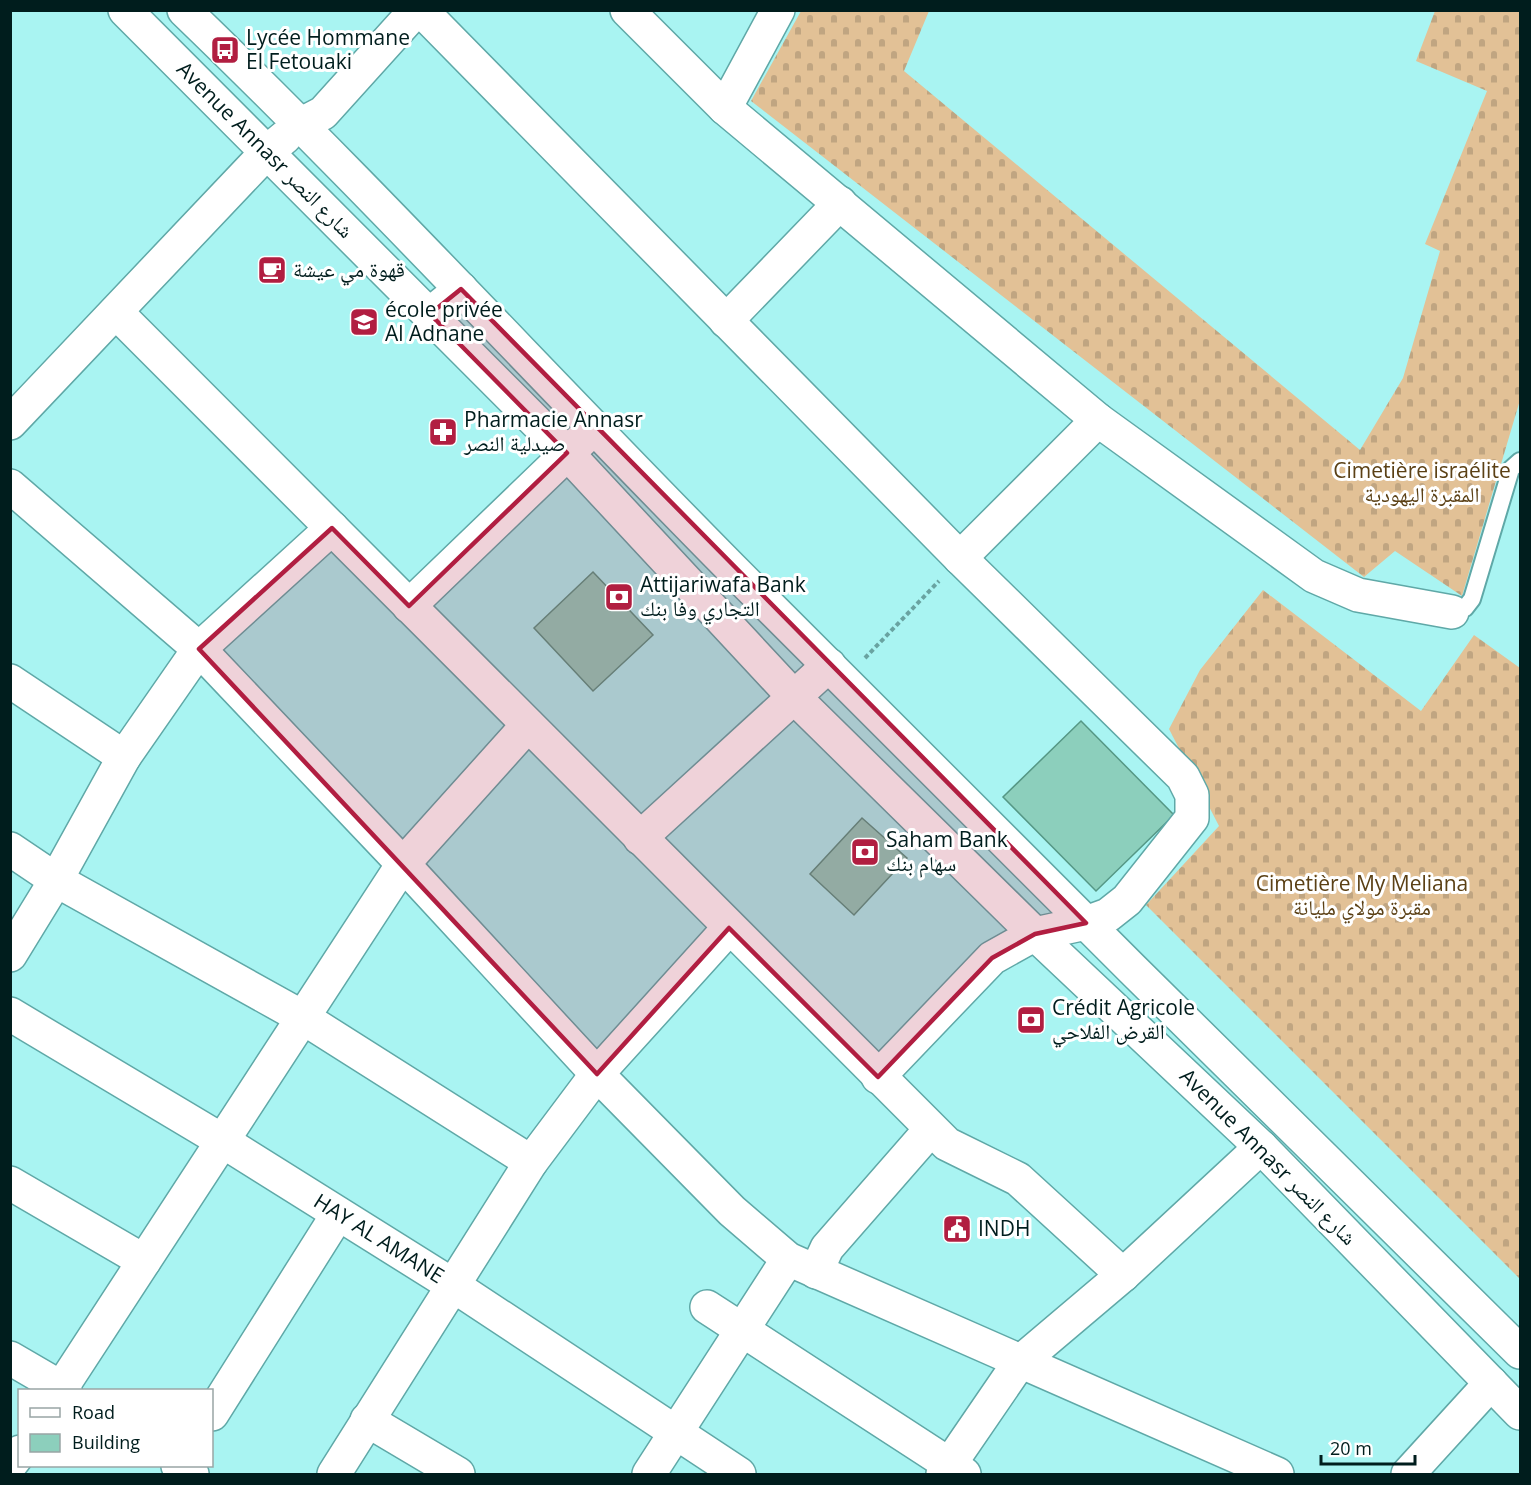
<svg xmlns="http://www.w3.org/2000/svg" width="1531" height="1485" font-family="'Open Sans','Noto Naskh Arabic',sans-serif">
<defs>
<pattern id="cemetery-stones" width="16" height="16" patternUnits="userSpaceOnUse" patternTransform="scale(1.5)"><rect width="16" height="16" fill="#e2c196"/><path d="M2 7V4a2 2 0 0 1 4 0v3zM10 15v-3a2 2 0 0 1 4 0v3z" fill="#c0a581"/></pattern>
</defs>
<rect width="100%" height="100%" fill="#a9f4f2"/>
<g fill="url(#cemetery-stones)">
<polygon points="801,11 929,11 904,71 1360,450 1403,378 1440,251 1425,244 1487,91 1416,61 1435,11 1520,11 1520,400 1462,596 1395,551 1364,577 751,101"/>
<polygon points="1263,590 1421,711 1474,635 1520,668 1520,1279 1146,905 1219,826 1169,729 1200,670"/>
</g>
<g fill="#8ccfbc" stroke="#559785" stroke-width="1.5">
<polygon points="593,572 653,635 593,691 534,628"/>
<polygon points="1081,721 1174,815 1096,891 1003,797"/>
<polygon points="862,818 907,858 854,915 810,874"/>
</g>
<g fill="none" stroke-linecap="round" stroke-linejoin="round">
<g stroke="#5fa8a7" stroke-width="20">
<polyline id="lane" points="1452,612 1465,608 1472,599 1511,469 1520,461"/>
</g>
<g stroke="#5fa8a7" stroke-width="36">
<g id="street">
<polyline points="421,10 960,558 1183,777 1192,795 1192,818 1127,900 1108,915 1086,923 1035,934 992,958 878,1077"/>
<polyline points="627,10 725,108 1098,420 1314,576 1358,595 1452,612"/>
<polyline points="725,108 778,10"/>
<polyline points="300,125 323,113 416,10"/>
<polyline points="116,312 947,1144 1018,1179 1123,1275"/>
<polyline points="430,314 461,289"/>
<polyline points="726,321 840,203"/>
<polyline points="10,486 199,649 403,864 597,1074 732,1211 788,1259 1277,1474"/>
<polyline points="960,558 1098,420"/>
<polyline points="409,606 594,428"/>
<polyline points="10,681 124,757"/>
<polyline points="640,838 829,665"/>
<polyline points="10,849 56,880 302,1017 531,1162"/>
<polyline points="10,955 56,880 124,757 199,649 332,528"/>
<path id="s1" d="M10 1014 221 1140 454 1286 739 1474"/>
<polyline points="10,1183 144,1261"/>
<polyline points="816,1272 827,1248 931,1129"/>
<polyline points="707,1307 964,1474"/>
<polyline points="10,1358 65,1390"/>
<polyline points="60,1390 403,864 528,725"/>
<polyline points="212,1414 338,1214"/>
<polyline points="367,1420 458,1474"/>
<polyline points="10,1465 20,1452"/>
<polyline points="178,1466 192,1474"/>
<polyline points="334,1474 531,1162 597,1074 729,928"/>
<polyline points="649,1474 788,1259"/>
<polyline points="943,1474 1019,1363 1123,1275 1261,1147"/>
<polyline points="1408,1474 1491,1383"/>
</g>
</g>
<g stroke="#5fa8a7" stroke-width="36">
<g id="secondary">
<polyline points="125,10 567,453 794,697 1035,934 1261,1147 1520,1413"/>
<path d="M184 10C376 195 556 392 744 581 1001 839 1260 1097 1520 1352"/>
<polyline points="10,423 267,152 285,137"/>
</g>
</g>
<polyline stroke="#69a3a1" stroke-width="4" stroke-dasharray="4.5 3" stroke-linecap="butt" points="865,658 939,581"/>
<use href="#lane" stroke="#fff" stroke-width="16"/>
<use href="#street" stroke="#fff" stroke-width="33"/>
<use href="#secondary" stroke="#fff" stroke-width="33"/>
</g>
<path fill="#b11e41" fill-opacity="0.2" stroke="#b11e41" stroke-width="4.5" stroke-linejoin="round" d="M461 289 1086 923 1035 934 992 958 878 1077 729 928 597 1074 199 649 332 528 409 606 567 453 430 314Z"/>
<defs>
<g id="bus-square" transform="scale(1.5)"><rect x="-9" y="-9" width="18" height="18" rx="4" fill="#b11e41" stroke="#fff"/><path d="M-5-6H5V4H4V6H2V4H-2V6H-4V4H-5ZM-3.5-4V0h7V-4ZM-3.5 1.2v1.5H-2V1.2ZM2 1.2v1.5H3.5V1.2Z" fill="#fff"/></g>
<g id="cafe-square" transform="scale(1.5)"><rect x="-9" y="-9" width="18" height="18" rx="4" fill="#b11e41" stroke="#fff"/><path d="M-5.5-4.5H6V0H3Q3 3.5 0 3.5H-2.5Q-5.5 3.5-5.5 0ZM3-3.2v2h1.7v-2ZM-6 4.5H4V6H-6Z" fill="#fff"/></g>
<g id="school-square" transform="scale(1.5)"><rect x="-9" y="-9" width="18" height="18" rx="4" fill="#b11e41" stroke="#fff"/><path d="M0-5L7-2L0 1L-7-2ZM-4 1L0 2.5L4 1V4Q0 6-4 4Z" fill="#fff"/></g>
<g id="pharmacy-square" transform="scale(1.5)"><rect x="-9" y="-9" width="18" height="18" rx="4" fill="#b11e41" stroke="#fff"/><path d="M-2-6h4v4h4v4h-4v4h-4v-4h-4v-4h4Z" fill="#fff"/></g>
<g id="bank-square" transform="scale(1.5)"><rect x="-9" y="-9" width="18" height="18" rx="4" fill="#b11e41" stroke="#fff"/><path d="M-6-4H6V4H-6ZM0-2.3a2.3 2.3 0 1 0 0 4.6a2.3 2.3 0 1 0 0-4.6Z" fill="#fff"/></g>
<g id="civic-square" transform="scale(1.5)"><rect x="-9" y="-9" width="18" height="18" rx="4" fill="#b11e41" stroke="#fff"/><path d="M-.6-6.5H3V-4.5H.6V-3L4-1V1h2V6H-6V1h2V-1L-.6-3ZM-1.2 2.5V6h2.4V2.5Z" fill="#fff"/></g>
</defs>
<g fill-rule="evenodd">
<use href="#bus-square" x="225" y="50"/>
<use href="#cafe-square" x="272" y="270"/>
<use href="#school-square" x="364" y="322"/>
<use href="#pharmacy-square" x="443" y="432"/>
<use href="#bank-square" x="619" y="597"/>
<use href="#bank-square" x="865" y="852"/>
<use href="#bank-square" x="1031" y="1020"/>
<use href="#civic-square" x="957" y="1229"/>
</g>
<g text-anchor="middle" stroke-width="6" stroke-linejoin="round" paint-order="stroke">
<g font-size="21" fill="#001d1d" stroke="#fff" text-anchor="start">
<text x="246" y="45">Lycée Hommane<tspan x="246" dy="24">El Fetouaki</tspan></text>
<text x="293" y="277">قهوة مي عيشة</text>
<text x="385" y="317">école privée<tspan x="385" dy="24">Al Adnane</tspan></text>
<text x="464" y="427">Pharmacie Annasr<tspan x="464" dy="24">صيدلية النصر</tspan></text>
<text x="640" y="592">Attijariwafa Bank<tspan x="640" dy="24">التجاري وفا بنك</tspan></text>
<text x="886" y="847">Saham Bank<tspan x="886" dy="24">سهام بنك</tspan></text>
<text x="1052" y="1015">Crédit Agricole<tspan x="1052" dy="24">القرض الفلاحي</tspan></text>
<text x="978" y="1236">INDH</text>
</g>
<g font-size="21" fill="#001d1d" stroke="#fff">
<text transform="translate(265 150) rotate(45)" y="7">Avenue Annasr شارع النصر</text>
<text transform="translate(1268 1157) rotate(45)" y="7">Avenue Annasr شارع النصر</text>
<text dy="7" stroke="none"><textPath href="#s1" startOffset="432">HAY AL AMANE</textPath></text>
</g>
<g font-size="21" fill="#5b4015" stroke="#fff">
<text x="1422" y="478">Cimetière israélite<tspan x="1422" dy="24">المقبرة اليهودية</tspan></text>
<text x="1362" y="891">Cimetière My Meliana<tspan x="1362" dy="24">مقبرة مولاي مليانة</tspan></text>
</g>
</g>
<rect width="1531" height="1485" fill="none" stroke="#001d1d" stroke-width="24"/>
<rect x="18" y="1389" width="195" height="78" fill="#ffffff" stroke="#99a5a5" stroke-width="1.5"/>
<rect x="30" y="1408" width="30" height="9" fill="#ffffff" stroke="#99a5a5" stroke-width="1.5"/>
<text x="72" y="1419" font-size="18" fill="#001d1d">Road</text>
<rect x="30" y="1434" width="30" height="18" fill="#8ccfbc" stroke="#99a5a5" stroke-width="1.5"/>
<text x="72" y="1449" font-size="18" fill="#001d1d">Building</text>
<path d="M1321 1455v9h94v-9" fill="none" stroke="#001d1d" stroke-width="3"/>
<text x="1330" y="1455" font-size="18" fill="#001d1d" stroke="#ffffff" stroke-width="4.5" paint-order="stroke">20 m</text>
</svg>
